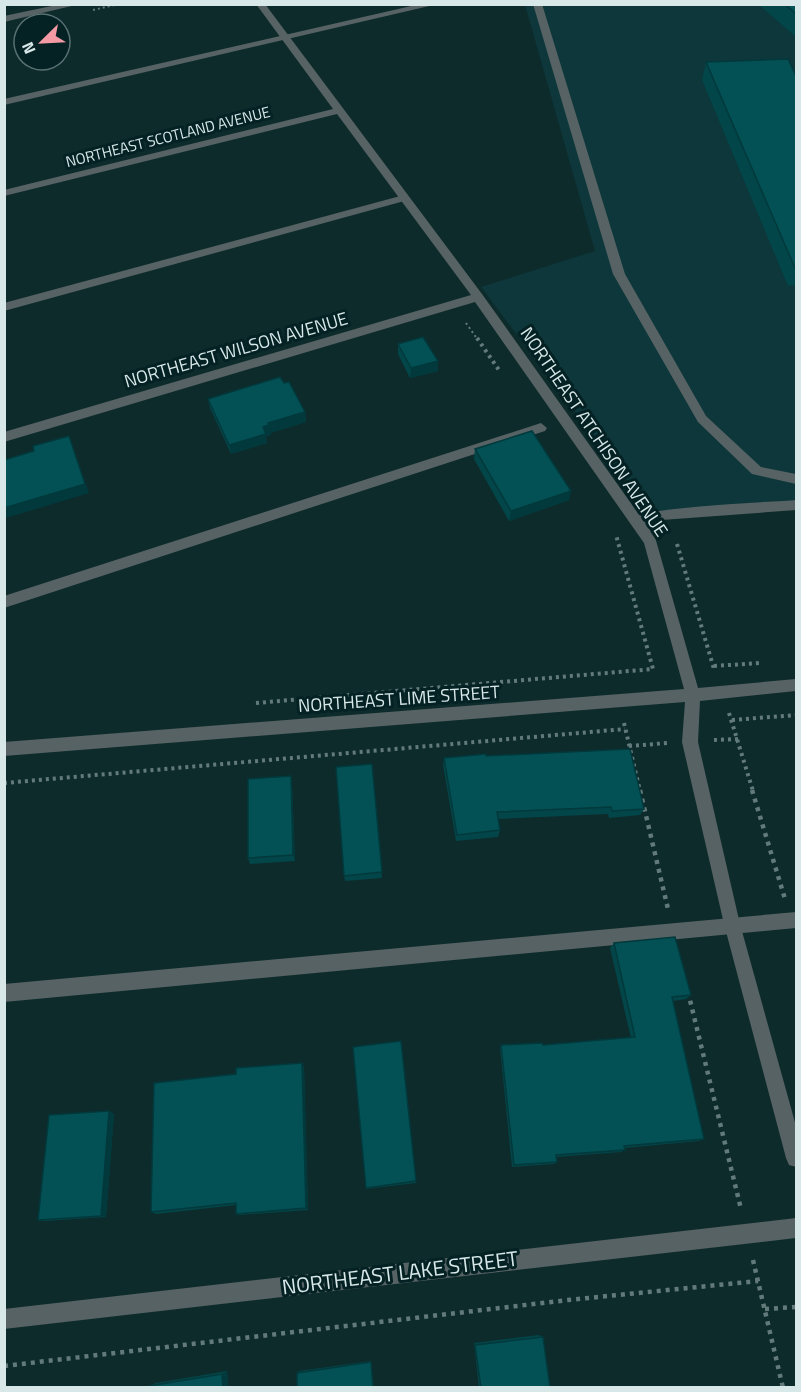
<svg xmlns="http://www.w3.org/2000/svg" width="801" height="1392" font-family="'Titillium Web',sans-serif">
<rect width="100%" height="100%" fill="#0e2b2c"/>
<polygon fill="#0d373a" points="525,5 796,5 796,502 667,512 647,507 481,287 595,251"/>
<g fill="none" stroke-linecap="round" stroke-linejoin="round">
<g stroke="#637a7b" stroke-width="2" stroke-dasharray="2 3" stroke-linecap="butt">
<polyline points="93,10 119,4"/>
<polyline points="466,323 478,340"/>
</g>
<g stroke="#637a7b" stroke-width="4" stroke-dasharray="3 4" stroke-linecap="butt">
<polyline points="477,338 499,370"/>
<polyline points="677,544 714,669"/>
<polyline points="714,666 760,663"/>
<polyline points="256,703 653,669 616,535"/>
<polyline points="729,713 753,791"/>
<polyline points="732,720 796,715"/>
<polyline points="624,723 640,791"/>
<polyline points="714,740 738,739"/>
<polyline points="629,746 668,743"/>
<polyline points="4,783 625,729"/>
</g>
<g stroke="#637a7b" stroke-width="4.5" stroke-dasharray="4 5" stroke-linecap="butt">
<polyline points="640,790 668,909"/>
<polyline points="752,790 785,899"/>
<polyline points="688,992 741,1209"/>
<polyline points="753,1260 783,1388"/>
<polyline points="765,1309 796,1307"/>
<polyline points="4,1366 568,1300 758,1281"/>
</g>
<g fill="#566263" fill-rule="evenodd">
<polygon points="420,4 438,4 4,105 4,99"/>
<polygon points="533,4 542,4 625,274 706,416 761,467 796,474 796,484 752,474 698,422 613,274"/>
<polygon points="404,195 408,196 408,200 4,311 4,303"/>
<polygon points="541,423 547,428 545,431 4,608 4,596"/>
<path d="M796 500V510L662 520 635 525 628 520C636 507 773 502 796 500Z"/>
<polygon points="796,912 796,928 4,1002 4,984"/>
</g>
<g fill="#566263" fill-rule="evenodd">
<polygon points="61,4 80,4 4,22 4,16"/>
<polygon points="256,4 265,4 482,294 655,537 698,688 796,679 796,691 700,701 698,742 740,924 796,1126 796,1167 789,1165 786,1158 724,924 682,742 685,702 4,756 4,742 684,689 644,543 475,302 4,442 4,432 471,295 337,114 4,196 4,190 333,109"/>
<polygon points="796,1218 796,1238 4,1329 4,1309"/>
</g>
</g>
<g fill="#034649">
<polygon points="758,4 796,4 796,37"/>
<polygon points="706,62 796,76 796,285 788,286 702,80"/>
<polygon points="398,344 438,371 410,378 398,354"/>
<polygon points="284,383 305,412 306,422 270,433 271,435 266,436 267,443 231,454 210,408 208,399"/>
<polygon points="475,449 569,500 509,521 474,459"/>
<polygon points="486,756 644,809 640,815 609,818 608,814 498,819 500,830 498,837 456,841 443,765 444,758"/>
<polygon points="372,764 382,878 345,881 344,876"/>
<polygon points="292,783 295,861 250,864 248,858"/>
<polygon points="614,943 691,995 686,999 673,1001 704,1139 699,1141 624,1148 625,1150 621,1152 556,1157 557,1162 554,1164 512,1167 500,1048 501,1045 543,1045 631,1038 610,948"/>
<polygon points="302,1063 304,1067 308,1210 239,1215 236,1214 236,1205 156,1214 151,1212 236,1074"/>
<polygon points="109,1111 114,1114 106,1217 44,1221 38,1220"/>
<polygon points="416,1181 416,1183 366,1189 366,1188"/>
<polygon points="539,1335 543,1337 550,1388 479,1388 474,1343"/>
<polygon points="371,1361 374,1388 297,1373 299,1371"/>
<polygon points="227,1371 228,1388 149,1388 149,1386 156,1383"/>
</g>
<g fill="#02393c">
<polygon points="438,361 438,371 410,378 411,368"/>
<polygon points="305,412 306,422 270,433 271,435 266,436 267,443 231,454 229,445 263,427 268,423"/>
<polygon points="69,436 89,493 6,518 4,515 4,508"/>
<polygon points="571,491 569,500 509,521 511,511"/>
<polygon points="291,776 292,783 295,861 293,855"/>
<polygon points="302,1063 304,1067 308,1210 306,1208"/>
<polygon points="109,1111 114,1114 106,1217 101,1216"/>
<polygon points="227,1371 228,1388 223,1388 222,1374"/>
</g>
<g fill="#035155" stroke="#02393c" stroke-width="1.5">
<polygon points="785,4 796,4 796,14"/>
<polygon points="788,59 796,76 796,268 795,268 706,62"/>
<polygon points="423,337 438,361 411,368 398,344"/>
<polygon points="280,377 284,383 289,382 305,412 268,423 269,425 263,427 266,434 229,445 208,399"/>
<polygon points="532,431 571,491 511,511 475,449"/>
<polygon points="69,436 85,484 4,508 4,460 34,451 33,446"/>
<polygon points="630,749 644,809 612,811 611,807 497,812 500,830 457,835 444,758 486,754 486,756"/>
<polygon points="372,764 382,872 344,876 336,767"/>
<polygon points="291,776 293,855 248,858 248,779"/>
<polygon points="675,937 691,995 672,997 704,1139 624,1146 625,1150 556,1155 557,1162 514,1165 501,1045 542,1043 543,1045 635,1037 614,943"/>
<polygon points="401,1041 416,1181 366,1188 353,1047"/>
<polygon points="302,1063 306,1208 236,1214 236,1203 151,1212 154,1083 236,1074 236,1068"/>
<polygon points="109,1111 101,1216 38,1220 49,1115"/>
<polygon points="543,1337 550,1388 481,1388 475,1345"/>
<polygon points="371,1362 373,1388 297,1388 297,1373"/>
<polygon points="222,1374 223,1388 149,1388 149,1386"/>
</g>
<g text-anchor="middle" stroke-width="6" stroke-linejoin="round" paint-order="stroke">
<g font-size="15" fill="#d8e8e9" stroke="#042123">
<text transform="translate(168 137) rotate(-14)" y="5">NORTHEAST SCOTLAND AVENUE</text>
</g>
<g font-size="18" fill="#d8e8e9" stroke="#042123">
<text transform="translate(236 350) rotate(-16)" y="6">NORTHEAST WILSON AVENUE</text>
<text transform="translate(594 432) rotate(56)" y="6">NORTHEAST ATCHISON AVENUE</text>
<text transform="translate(399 699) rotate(-4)" y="6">NORTHEAST LIME STREET</text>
</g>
<g font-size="21" fill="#d8e8e9" stroke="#042123">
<text transform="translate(400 1273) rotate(-7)" y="7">NORTHEAST LAKE STREET</text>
</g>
</g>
<rect width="801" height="1392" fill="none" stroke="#d8e8e9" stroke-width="12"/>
<g transform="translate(42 42) rotate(246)"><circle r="28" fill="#042123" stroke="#597172" stroke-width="1.5"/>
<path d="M0-4.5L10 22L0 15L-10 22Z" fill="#f49aa5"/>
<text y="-9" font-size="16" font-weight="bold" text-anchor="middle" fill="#d8e8e9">N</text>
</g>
</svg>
